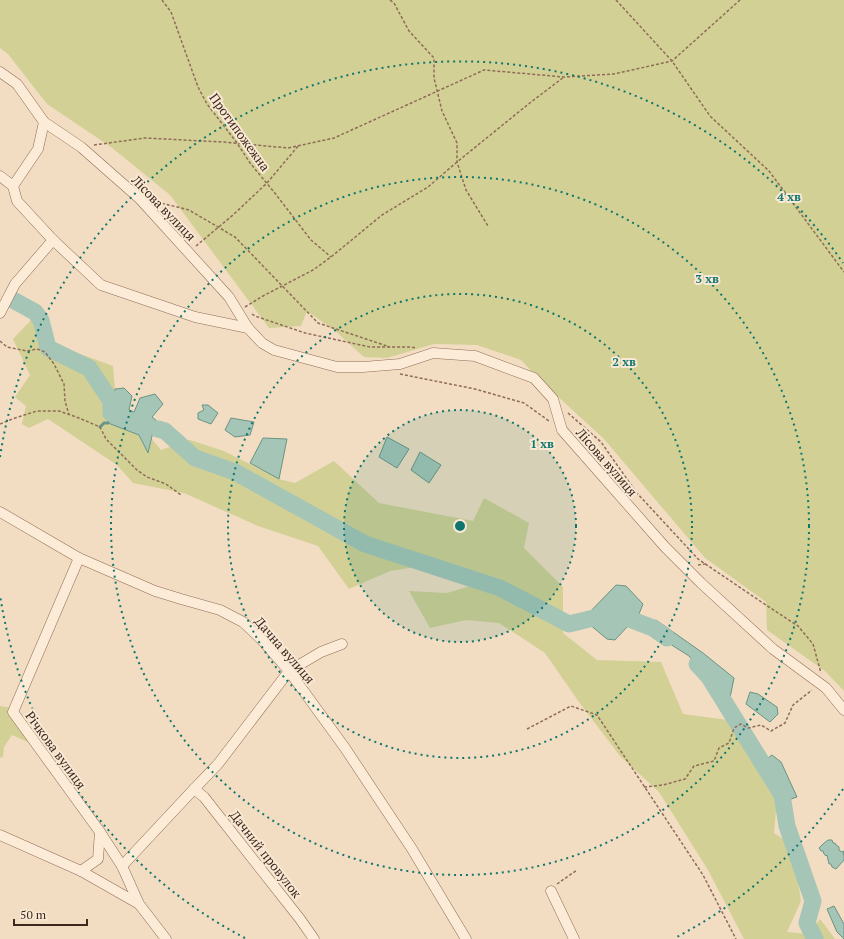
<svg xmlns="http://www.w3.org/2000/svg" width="844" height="939" font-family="'PT Serif',serif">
<rect width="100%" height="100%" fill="#f2ddc2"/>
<g fill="#d2d095">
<polygon points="0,0 844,0 844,691 825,671 767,630 766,602 705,558 604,439 541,381 521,360 477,345 434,344 387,358 364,357 334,330 307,311 301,326 269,328 170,195 111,147 47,104 8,54 0,48"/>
<polygon points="45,313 53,344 113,366 115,389 102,400 108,423 139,435 148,453 152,439 161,450 190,440 224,451 279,479 295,483 334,461 379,503 473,521 484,498 529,523 524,548 563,587 563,633 597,660 661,662 683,714 728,720 741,742 777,799 774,833 792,845 801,901 787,932 809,934 820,919 835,939 744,939 708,870 659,792 620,756 579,702 545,653 499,623 466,620 430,628 409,591 447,593 477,584 448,562 390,571 349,589 318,546 258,526 184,493 133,483 117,465 48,419 29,428 22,424 26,406 15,397 30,375 13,339 32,319"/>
<polygon points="0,706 12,708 30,743 12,735 4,747 3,757 0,758"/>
</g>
<g fill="#a5c5b7" stroke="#6a9484">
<polygon points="124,388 132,396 129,410 134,412 140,398 155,394 163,404 152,417 182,442 171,442 153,432 148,453 139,435 108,423 115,389"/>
<polygon points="202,405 208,405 218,413 211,424 198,419 198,413 204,410"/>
<polygon points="231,418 254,422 250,435 235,437 225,430"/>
<polygon points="387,437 409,449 397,468 379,457"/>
<polygon points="263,438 287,439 279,479 250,463"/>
<polygon points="420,452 441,465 429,483 411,470"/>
<polygon points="616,585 626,586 643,604 639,614 615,640 607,639 589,624 587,615"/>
<polygon points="656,620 703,653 734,678 730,698 724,696 689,656 648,630 647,624"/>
<polygon points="750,692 758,694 777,707 778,714 770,722 746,704"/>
<polygon points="772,755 781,762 797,797 788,800 772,770 765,760"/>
<polygon points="828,840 832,840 833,843 835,843 836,845 839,847 839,850 842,852 844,851 843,854 844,855 844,860 836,869 832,867 831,864 829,864 827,855 826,856 824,854 823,851 821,851 819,848 823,844"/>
<polygon points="834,906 844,924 844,939 837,932 827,909"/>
</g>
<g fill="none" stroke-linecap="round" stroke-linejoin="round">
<polyline stroke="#6a9484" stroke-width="3" points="100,427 104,423 108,423"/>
<g stroke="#a5c5b7" stroke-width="17">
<polyline points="13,300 35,312 41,320 48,348 89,368 111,401 111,413 127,420"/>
<polyline points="158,429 165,431 195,458 235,472 365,544 500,588 569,624 614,613 653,628 667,638"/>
<polyline points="697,664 709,677 782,795 787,826 813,901 807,923 815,939"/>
</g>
<g stroke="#8f6c57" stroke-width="11">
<g id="minor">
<polyline points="0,72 17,84 44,122 81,147 139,198 229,297 248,328 262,343 274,350 337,367 363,367 400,364 433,353 475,356 534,378 553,399 562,430 665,547 701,583 773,649 826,688 844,710"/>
<polyline points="0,176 13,186 17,201 53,240 101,285 195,317 248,328"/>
<polyline points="13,186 38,149 44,122"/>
<polyline points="0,313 15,284 53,240"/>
<polyline points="0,512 79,558 155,591 181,599 220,610 243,622 261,639 289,671 345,748 412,849 466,939"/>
<polyline points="79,558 13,712 100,832 122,866 139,904"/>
<polyline points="194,789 204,797 300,919 314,939"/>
<polyline points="0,835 81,871 139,904 166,939"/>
<polyline points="122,866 194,789 218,764 289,671 321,652 342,644"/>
<polyline points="81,871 98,859 100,832"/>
<polyline points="551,891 574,939"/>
</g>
</g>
<g stroke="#8f6c57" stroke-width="1.5" stroke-dasharray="3 2" stroke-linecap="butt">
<polyline points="162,0 171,12 198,87 207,104 237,143 250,163 274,192 311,240 331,257"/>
<polyline points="390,0 394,3 409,31 434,58 434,78 442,111 457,143 457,162 466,190 488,226"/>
<polyline points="616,0 672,61 710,116 769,171 844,272"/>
<polyline points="94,145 145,138 223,142 288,148 334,138 484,70 564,77 614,74 672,61 740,0"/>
<polyline points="157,202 189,210 235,237 318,323 390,347"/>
<polyline points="196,246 233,215 267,183 299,145"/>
<polyline points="245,307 263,296 313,270 331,257 382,215 428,187 457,162 531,102 564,77"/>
<polyline points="252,314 255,316 305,333 370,347 411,347 417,348"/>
<polyline points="0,341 7,347 27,351 37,349 45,352 54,364 64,384 65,401 69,415"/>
<polyline points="400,374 475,389 524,403 549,421"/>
<polyline points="568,413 601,442 636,492 698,559 760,601 798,626 813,644 821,673"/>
<polyline points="0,424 15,418 37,411 59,411 79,418 100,427 106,439 137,470 147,477 166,484 181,495"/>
<polyline points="698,565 706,564"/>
<polyline points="527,729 571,706 597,715 703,875 736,939"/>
<polyline points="644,787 663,785 685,779 694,766 714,761 719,748 729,743 734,728 741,724 748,728 761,725 771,731 785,723 793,705 812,690"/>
<polyline points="557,884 577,870"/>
</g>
<use href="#minor" stroke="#fcebd7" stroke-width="10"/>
</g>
<circle cx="460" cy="526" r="116" fill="#0f766e" fill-opacity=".12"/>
<g fill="none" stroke="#0f766e" stroke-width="2" stroke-dasharray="2 4">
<circle cx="460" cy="526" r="116"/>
<circle cx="460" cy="526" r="232"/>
<circle cx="460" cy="526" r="349"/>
<path d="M843 789A465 465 0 0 1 675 938M245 938A465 465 0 0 1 0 595M0 457A465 465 0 0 1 843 263"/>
</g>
<g text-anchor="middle" stroke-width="4" stroke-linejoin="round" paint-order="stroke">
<g font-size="13" fill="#3d281d" stroke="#f9e8d3">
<text transform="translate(240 132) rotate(54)" y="5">Протипожежна</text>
<text transform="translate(164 208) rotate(46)" y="5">Лісова вулиця</text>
<text transform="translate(607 462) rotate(49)" y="5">Лісова вулиця</text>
<text transform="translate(285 650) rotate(49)" y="5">Дачна вулиця</text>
<text transform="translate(56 750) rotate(54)" y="5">Річкова вулиця</text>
<text transform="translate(266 854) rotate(52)" y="5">Дачний провулок</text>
</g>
</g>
<circle cx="460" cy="526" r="6" fill="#0f766e" stroke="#f9e8d3" stroke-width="2"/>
<g font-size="12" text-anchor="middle" font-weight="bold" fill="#0f766e" stroke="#f9e8d3" stroke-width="4" stroke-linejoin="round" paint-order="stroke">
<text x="789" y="201">4 хв</text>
<text x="707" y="283">3 хв</text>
<text x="624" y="366">2 хв</text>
<text x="542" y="448">1 хв</text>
</g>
<path d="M14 919v6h73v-6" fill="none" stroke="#3d281d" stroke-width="2"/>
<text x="20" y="919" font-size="12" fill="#3d281d" stroke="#f9e8d3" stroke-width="3" paint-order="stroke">50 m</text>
</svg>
